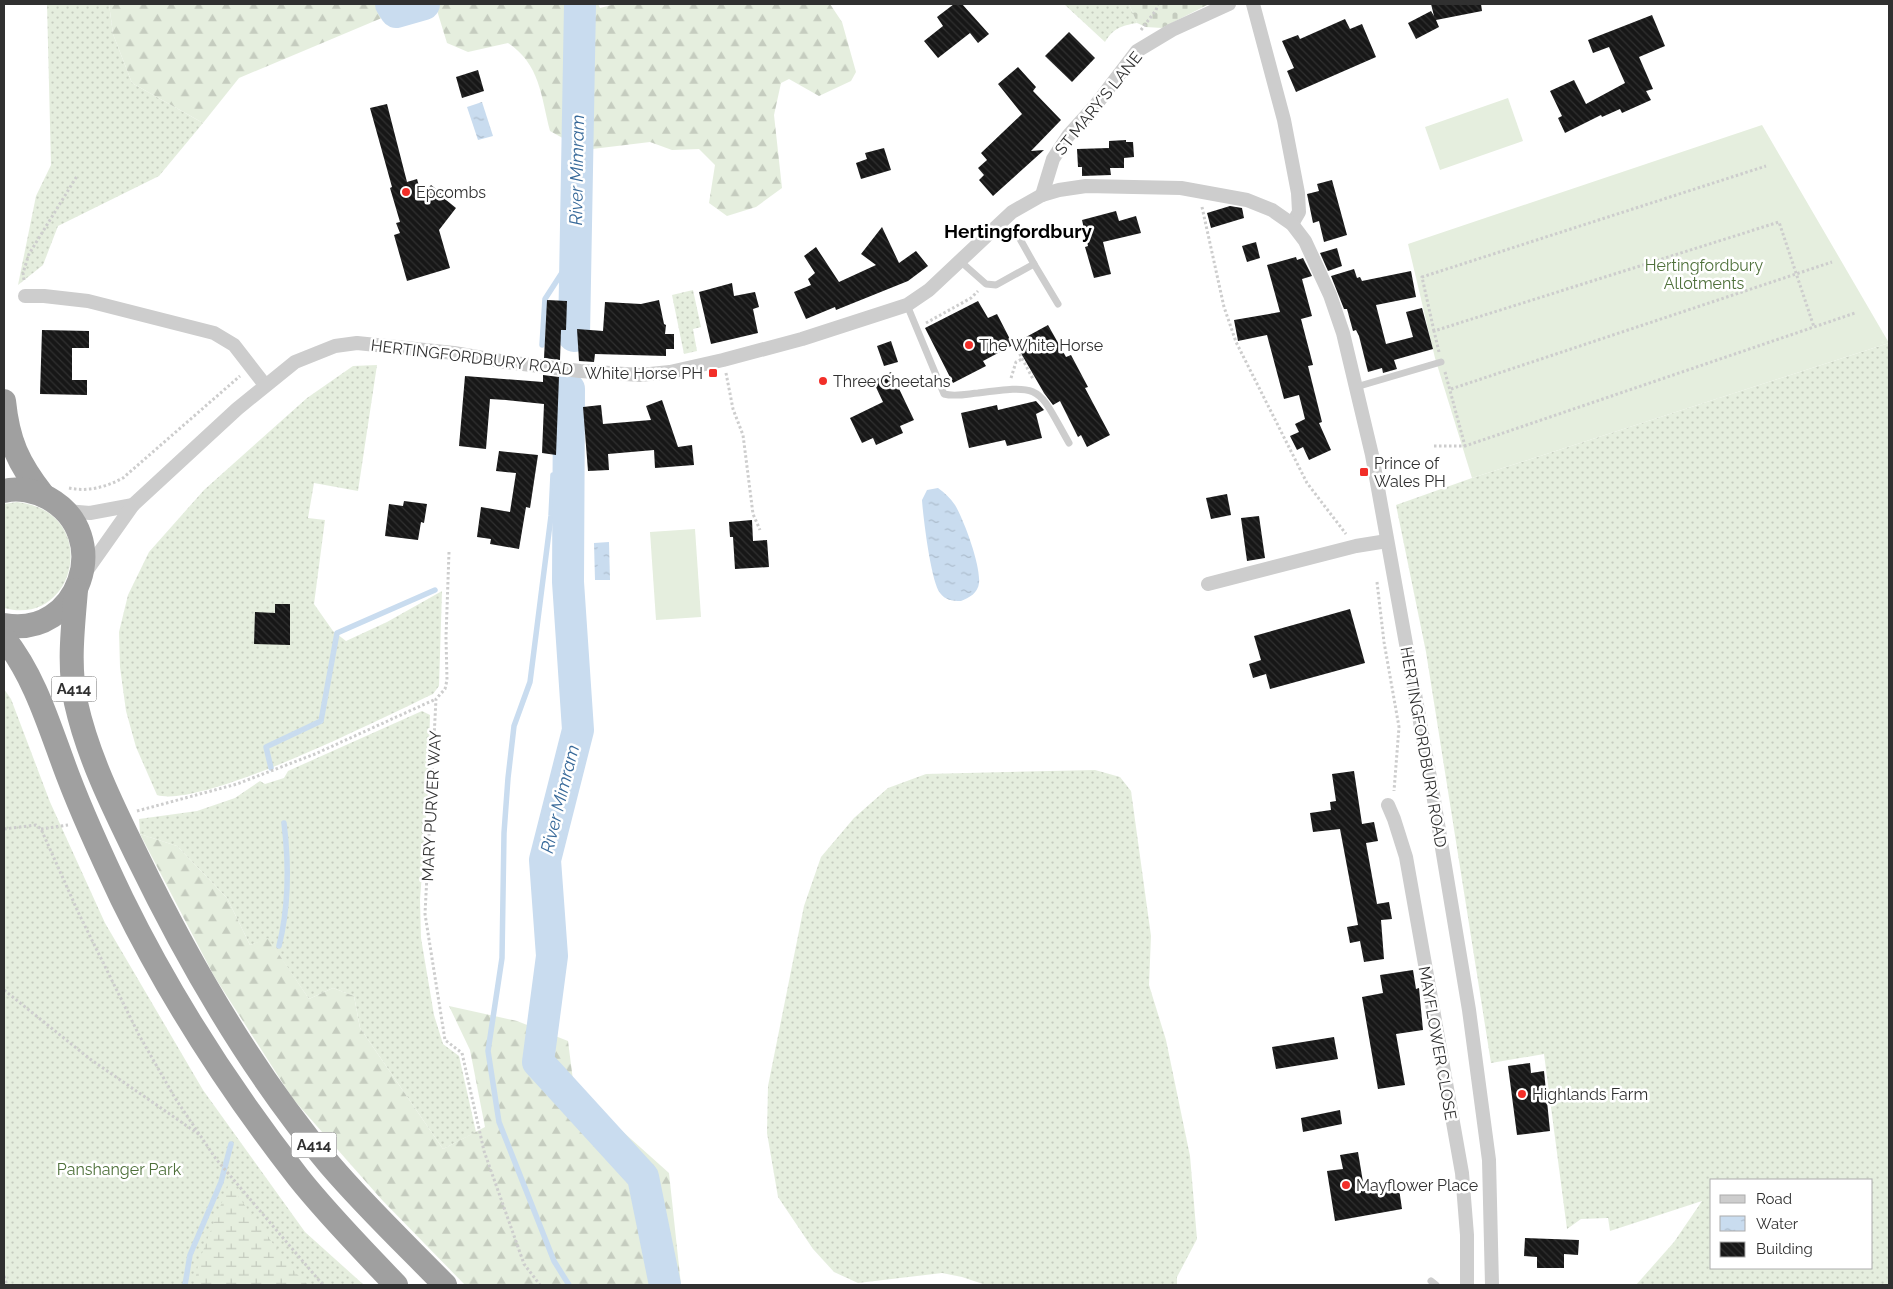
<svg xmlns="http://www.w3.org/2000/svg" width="1893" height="1289" font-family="Raleway,sans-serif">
<defs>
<pattern id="grass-dots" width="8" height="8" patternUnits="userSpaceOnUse" patternTransform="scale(1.25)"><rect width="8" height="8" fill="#e5eede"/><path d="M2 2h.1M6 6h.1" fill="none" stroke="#c5ccbf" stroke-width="1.8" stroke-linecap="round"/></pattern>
<pattern id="forest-firs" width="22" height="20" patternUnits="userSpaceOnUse" patternTransform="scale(1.25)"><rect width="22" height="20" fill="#e5eede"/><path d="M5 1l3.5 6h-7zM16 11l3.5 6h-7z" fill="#c5ccbf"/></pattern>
<pattern id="wetland-marsh" width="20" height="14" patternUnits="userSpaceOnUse" patternTransform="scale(1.25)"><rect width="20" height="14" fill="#e5eede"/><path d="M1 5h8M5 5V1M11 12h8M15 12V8" fill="none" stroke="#c5ccbf"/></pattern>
<pattern id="cemetery-stones" width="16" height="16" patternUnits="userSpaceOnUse" patternTransform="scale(1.25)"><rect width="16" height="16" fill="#e5eede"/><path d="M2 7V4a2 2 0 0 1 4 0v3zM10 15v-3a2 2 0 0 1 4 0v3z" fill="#c5ccbf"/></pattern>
<pattern id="water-ripples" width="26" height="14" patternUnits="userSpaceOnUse" patternTransform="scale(1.25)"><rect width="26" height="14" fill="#c9dcef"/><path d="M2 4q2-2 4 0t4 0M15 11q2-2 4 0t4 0" fill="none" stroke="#adbdcd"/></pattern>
<pattern id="building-back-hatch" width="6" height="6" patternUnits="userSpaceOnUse" patternTransform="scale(1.25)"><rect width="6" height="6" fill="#171717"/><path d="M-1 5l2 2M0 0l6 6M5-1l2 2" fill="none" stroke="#303030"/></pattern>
</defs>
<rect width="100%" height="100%" fill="#fff"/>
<g fill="url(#grass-dots)" fill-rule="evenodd">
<polygon points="47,4 109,4 113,34 132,83 203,123 159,176 58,226 43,265 18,285 36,196 51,165"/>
<path d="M1064 4H1129L1137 23C1120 26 1114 28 1105 42Z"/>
<polygon points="693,290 701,327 693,329 697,351 684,354 672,295"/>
<path d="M1889 343V1285H1636L1674 1242 1702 1201 1610 1231 1608 1218 1581 1219 1567 1229 1544 1054 1491 1063 1426 652 1396 505 1472 478ZM1712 1180H1872V1268H1712Z"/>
<path d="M377 365 358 491 314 483 308 518 325 520 314 604 333 631 346 641 387 622 442 591 439 686 433 694C384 717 203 809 157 795L136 747 126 711 120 667 119 632 128 595 149 552 204 490 307 398 353 366Z"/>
<path d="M17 502C102 511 77 628 4 608V504Z"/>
<polygon points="4,689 11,699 50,802 105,923 203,1090 305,1232 364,1285 4,1285"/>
<polygon points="422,711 430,715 428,790 420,900 421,938 434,1015 443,1044 459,1056 476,1132 443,1149 360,1028 354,996 333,988 309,999 268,939 250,945 227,898 177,846 140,834 139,819 197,811 235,798 260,781 265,784 284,778 288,771"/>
<polygon points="1095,770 1120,777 1131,791 1151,936 1149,985 1166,1040 1190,1156 1197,1239 1177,1277 1177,1285 986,1285 962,1277 942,1273 858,1283 834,1272 813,1249 778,1197 767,1133 768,1086 804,906 821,857 854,818 888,788 926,774"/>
</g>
<g fill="url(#forest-firs)">
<polygon points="109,4 391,4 396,12 239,78 203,123 132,83 113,34"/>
<path d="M435 4H598L600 8 615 4H830L842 22 856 72 851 81 819 96 789 79 781 83 774 115 782 188 756 207 727 216 709 203 715 165 699 149 672 150 650 142 584 150 550 131C541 96 540 64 508 43L468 52 447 43Z"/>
<polygon points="140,834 177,846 227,898 250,945 268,938 309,999 333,988 354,996 360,1028 443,1149 485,1127 470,1050 449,1006 517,1021 568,1041 574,1088 669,1173 681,1285 465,1285 382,1200 293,1099 214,976"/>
</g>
<polygon fill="url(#wetland-marsh)" points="229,1184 291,1268 308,1285 194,1285 199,1261"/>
<polygon fill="url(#cemetery-stones)" points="1129,4 1209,4 1162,28 1146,27 1137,23"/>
<g fill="#e5eede">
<polygon points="1508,98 1523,141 1440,170 1425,127"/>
<polygon points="1762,125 1889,343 1472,478 1435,358 1408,244"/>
<polygon points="695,529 701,617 656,620 650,532"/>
</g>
<g fill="url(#water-ripples)">
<polygon points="482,102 493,136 478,140 467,107"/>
<path d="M938 488C945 493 950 498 955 505 964 520 981 566 979 583 978 593 969 598 961 601 952 601 945 600 940 593 931 582 923 516 922 500L927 490Z"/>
<polygon points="609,542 610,580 595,580 594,543"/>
</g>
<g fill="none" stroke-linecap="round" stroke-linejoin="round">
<g stroke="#c9dcef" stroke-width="5.5">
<polyline points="542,345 545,299 576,251"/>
<polyline points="553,475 551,516 530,682 514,726 508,778 504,833 502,958 488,1051 499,1122 554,1261 569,1285"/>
<polyline points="271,768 266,747 321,721 337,633 435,590"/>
<path d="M279 946C289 906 289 864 284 823"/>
<polyline points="185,1285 190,1255 221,1182 231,1144"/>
</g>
<g stroke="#c9dcef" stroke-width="32">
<polyline points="391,4 396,12 424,4"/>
<polyline points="574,336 580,4"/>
<polyline points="569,389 568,582 578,730 545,860 552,956 538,1062 643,1177 665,1285"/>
</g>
</g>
<g fill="url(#building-back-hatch)">
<polygon points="954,4 962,4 989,34 978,43 970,33 938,58 924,41 943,26 937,17"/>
<polygon points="1431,4 1481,4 1482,11 1436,20 1439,27 1416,39 1408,23 1431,11 1434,16"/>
<polygon points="1652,15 1665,46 1639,57 1653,89 1646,91 1651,100 1622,113 1620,109 1602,117 1601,115 1565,133 1558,118 1562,116 1550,91 1574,80 1586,104 1625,83 1609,47 1593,53 1588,40"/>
<polygon points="1345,19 1350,29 1362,24 1376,57 1296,92 1287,71 1294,68 1282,41 1298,35 1300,39"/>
<polygon points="1069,32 1095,58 1072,82 1045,56"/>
<polygon points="1018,67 1036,87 1033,91 1061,120 1031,151 1044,150 993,196 979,180 984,175 978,168 987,160 981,153 1022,114 998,84"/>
<polygon points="478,70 484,91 462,98 456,77"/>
<polygon points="387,104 407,182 417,179 422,196 431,185 441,193 440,195 456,208 439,230 450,268 407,281 394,235 400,233 396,223 400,222 390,188 392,187 370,108"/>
<polygon points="1126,140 1126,142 1133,142 1134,157 1124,158 1124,168 1110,168 1111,175 1082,176 1082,167 1078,167 1077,149 1109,148 1109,141"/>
<polygon points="884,148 891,170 861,179 856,163 867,159 865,153"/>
<polygon points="1332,180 1347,235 1324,242 1319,221 1313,223 1307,194 1319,191 1317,184"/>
<polygon points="1230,206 1242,208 1244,218 1211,228 1207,213"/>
<polygon points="1116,211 1119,221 1136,216 1141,233 1103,242 1111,274 1094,278 1085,247 1088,246 1082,220"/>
<polygon points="882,227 899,263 916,251 928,266 908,281 836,310 835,307 806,319 794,292 811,285 808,279 815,273 804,256 816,247 839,282 876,265 861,254"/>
<polygon points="1256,242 1260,258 1247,262 1242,246"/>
<polygon points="1337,248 1342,266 1328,271 1320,253"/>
<polygon points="1296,257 1297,260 1303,258 1312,276 1302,279 1312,316 1301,319 1313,365 1308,366 1322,422 1319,423 1331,450 1309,460 1303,447 1297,450 1290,436 1299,432 1295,424 1305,419 1299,395 1284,399 1267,335 1238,341 1234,320 1280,312 1267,265"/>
<polygon points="1354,269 1357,278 1360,277 1362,281 1411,271 1416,297 1376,305 1386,344 1413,337 1406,312 1422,308 1433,349 1394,360 1397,369 1383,373 1382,368 1368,372 1359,336 1356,330 1353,331 1347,309 1344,309 1331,276"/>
<polygon points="732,283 734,296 755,292 759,307 753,309 758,333 711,344 699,292"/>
<polygon points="547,300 567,301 566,330 561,330 560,360 544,358"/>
<polygon points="659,300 664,324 666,325 665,334 674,334 674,349 666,349 666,356 595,354 594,362 579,361 577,329 603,331 605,302 641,304"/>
<polygon points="978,301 988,318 997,314 1013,345 983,361 986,366 953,383 925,328"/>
<polygon points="1048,325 1066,357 1071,355 1088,387 1085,388 1110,435 1087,447 1081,435 1078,437 1060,401 1053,405 1044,393 1015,343"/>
<polygon points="42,330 89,331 89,348 72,348 72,380 87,380 87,395 40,394"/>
<polygon points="891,341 898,362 884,366 877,346"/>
<polygon points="891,372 914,420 900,426 903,433 876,445 873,438 862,443 850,418 883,402 873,381"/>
<polygon points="543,375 559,377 556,455 542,453 544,404 506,400 490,399 486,449 459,446 465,376 543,382"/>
<polygon points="662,400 678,447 692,445 694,465 655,468 654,450 608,454 609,470 588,471 583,407 601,405 603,424 651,420 646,406"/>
<polygon points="1036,401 1044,410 1036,414 1042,438 1007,446 1005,440 969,448 961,413 997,405 998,410"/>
<polygon points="499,451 538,455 530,508 526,507 519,549 490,544 491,539 477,537 481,507 510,512 516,473 496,471"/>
<polygon points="1227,494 1231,515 1211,519 1206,498"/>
<polygon points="404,501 427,504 424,523 421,522 418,540 385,536 389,504 403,506"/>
<polygon points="1259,516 1265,558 1247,561 1241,518"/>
<polygon points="752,520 753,541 767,540 769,567 735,569 733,537 730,537 729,522"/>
<polygon points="275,604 290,604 290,645 254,644 255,612 275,613"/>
<polygon points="1350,609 1365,663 1270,689 1266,674 1253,678 1249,664 1261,660 1254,636"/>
<polygon points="1354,771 1362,824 1374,822 1378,841 1366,843 1377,904 1389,902 1392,919 1381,920 1384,959 1364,962 1360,941 1350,943 1347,927 1358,925 1340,829 1313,832 1310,813 1331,810 1330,802 1336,801 1332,774"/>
<polygon points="1413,970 1416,989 1419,988 1423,1030 1396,1034 1405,1085 1378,1089 1362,997 1383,993 1380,975"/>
<polygon points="1334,1037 1338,1059 1276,1069 1272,1047"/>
<polygon points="1530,1063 1531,1073 1544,1071 1550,1131 1517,1135 1508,1066"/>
<polygon points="1340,1110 1342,1124 1303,1132 1301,1118"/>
<polygon points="1358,1152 1364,1188 1398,1182 1402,1209 1335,1221 1327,1171 1343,1169 1340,1155"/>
<polygon points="1525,1238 1579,1240 1578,1255 1564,1254 1564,1268 1537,1268 1537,1257 1524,1256"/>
</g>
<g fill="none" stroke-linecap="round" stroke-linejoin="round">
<g stroke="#cdcdcd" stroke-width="3" stroke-dasharray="2.5 2.5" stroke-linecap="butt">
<polyline points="1141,30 1156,10 1158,4"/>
<polyline points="1202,207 1224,307 1236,342 1307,483 1346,534"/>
<polyline points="24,280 23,273 29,254 77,176"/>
<polyline points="926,323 971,298 978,291"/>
<polyline points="1434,331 1422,277 1766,166"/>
<polyline points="1015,345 1033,379"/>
<polyline points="1439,352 1434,331 1779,222 1814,327"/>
<polyline points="1445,372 1465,446"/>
<polyline points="726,373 733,409 743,435 753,514 760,530"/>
<polyline points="1011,378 1016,362 1022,359"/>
<polyline points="1451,389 1832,262"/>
<polyline points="1434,446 1465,446 1855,313"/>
<path d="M69 488C88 492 106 487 123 478L240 376"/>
<polyline points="449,552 446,637 447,680 445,689 436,699 425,914 445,1040 462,1053 484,1151 524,1264 540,1285"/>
<polyline points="1377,582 1384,642 1399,727 1394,791"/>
<polyline points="137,811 237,784 315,754 436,699"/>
<polyline points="4,829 36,825 41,829 79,914 139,1035 175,1098 216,1159 323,1285"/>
<polyline points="41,829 68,825"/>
<polyline points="4,990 90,1059 200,1135"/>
<polyline points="4,1276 7,1285"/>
</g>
<g stroke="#cdcdcd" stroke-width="7">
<polyline points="1020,239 1034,264"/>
<polyline points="960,261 986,284 996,285 1034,264 1058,304"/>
<path d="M907 305 944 394C955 397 967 394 978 393 1044 384 1037 387 1069 443"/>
<polyline points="1356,387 1441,362"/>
<polyline points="1431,1281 1436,1285"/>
</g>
<g stroke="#cdcdcd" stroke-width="14">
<polyline points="1253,4 1284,120 1298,193 1299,212 1292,224"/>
<polyline points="1042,195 1053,159 1068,136 1095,106 1137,51 1172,30 1229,4"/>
<polyline points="25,296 44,296 88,301 214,333 234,345 265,385"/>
<polyline points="66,511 90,513 133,505"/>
<polyline points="85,573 133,505 237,409 295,362 335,346 357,343 454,353 506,362 580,371 640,375 670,372 723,360 802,339 907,305 929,290 1012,212 1042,195 1059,190 1086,186 1181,188 1247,200 1272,210 1292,224 1305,241 1330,295 1343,333 1372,455 1433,794 1469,1010 1489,1160 1492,1285"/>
<polyline points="1208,584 1356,546 1387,541"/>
<polyline points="1388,805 1394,819 1406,857 1462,1173 1467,1235 1467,1285"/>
</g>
<g stroke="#a0a0a0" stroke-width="24">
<path d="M4 401C8 441 18 463 43 495"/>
<path d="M4 491C18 487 35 491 48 498 115 535 79 639 4 625"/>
<path d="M76 590C73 627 68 666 76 703 88 757 114 809 138 858 189 963 254 1075 330 1165 366 1207 406 1245 445 1285"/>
<path d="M4 638C36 678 50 729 68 776 84 818 103 859 122 899 170 997 231 1091 298 1177 328 1215 363 1250 396 1285"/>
</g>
</g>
<g fill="#f22e28" stroke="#fff" stroke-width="2">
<circle cx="406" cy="192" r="5"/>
<circle cx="969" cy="345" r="5"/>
<rect x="708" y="368" width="10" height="10" rx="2.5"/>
<circle cx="823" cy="381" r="5"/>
<rect x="1359" y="467" width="10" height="10" rx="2.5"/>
<circle cx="1522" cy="1094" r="5"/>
<circle cx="1346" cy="1185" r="5"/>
</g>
<g text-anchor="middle" stroke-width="5" stroke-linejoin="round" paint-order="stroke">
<g fill="#fff" stroke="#6e6e6e" stroke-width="1">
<rect x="51.5" y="676.5" width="45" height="25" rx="4"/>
<rect x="291.5" y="1132.5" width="45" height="25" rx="4"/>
</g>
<g font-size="15" font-weight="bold" fill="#303030">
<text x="74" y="694">A414</text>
<text x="314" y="1150">A414</text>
</g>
<g font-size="16" fill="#303030" stroke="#fff">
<text transform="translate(1098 103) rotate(-51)" y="6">ST MARY'S LANE</text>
<text transform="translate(472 357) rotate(7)" y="6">HERTINGFORDBURY ROAD</text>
<text transform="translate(1424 747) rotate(80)" y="6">HERTINGFORDBURY ROAD</text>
<text transform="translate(431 806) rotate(-87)" y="6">MARY PURVER WAY</text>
<text transform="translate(1438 1043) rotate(80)" y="6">MAYFLOWER CLOSE</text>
</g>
<g font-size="16" fill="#303030" stroke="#fff" text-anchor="start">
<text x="416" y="198">Epcombs</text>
<text x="979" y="351">The White Horse</text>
<text x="703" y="379" text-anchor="end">White Horse PH</text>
<text x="833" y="387">Three Cheetahs</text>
<text x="1374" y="469">Prince of<tspan x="1374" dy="18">Wales PH</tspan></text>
<text x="1532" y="1100">Highlands Farm</text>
<text x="1356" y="1191">Mayflower Place</text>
</g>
<g font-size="16" fill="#4e703a" stroke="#fff">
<text x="1704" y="271">Hertingfordbury<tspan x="1704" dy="18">Allotments</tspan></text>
<text x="119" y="1175">Panshanger Park</text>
</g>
<g font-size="18" font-style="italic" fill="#376999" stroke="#fff">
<text transform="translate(577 170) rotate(-89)" y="6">River Mimram</text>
<text transform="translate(560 799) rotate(-76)" y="6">River Mimram</text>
</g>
<g font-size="19" font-weight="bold" fill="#000" stroke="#fff">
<text x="1018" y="238">Hertingfordbury</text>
</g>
</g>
<rect width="1893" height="1289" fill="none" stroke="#303030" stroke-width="10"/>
<rect x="1710" y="1179" width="162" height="90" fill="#ffffff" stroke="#acacac"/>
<rect x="1720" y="1195" width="25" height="8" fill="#cdcdcd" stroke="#acacac"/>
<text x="1756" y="1204" font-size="15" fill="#303030">Road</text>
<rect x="1720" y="1216" width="25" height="15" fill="url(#water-ripples)" stroke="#acacac"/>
<text x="1756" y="1229" font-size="15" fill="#303030">Water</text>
<rect x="1720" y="1242" width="25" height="15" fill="url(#building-back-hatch)" stroke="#acacac"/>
<text x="1756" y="1254" font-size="15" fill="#303030">Building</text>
</svg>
